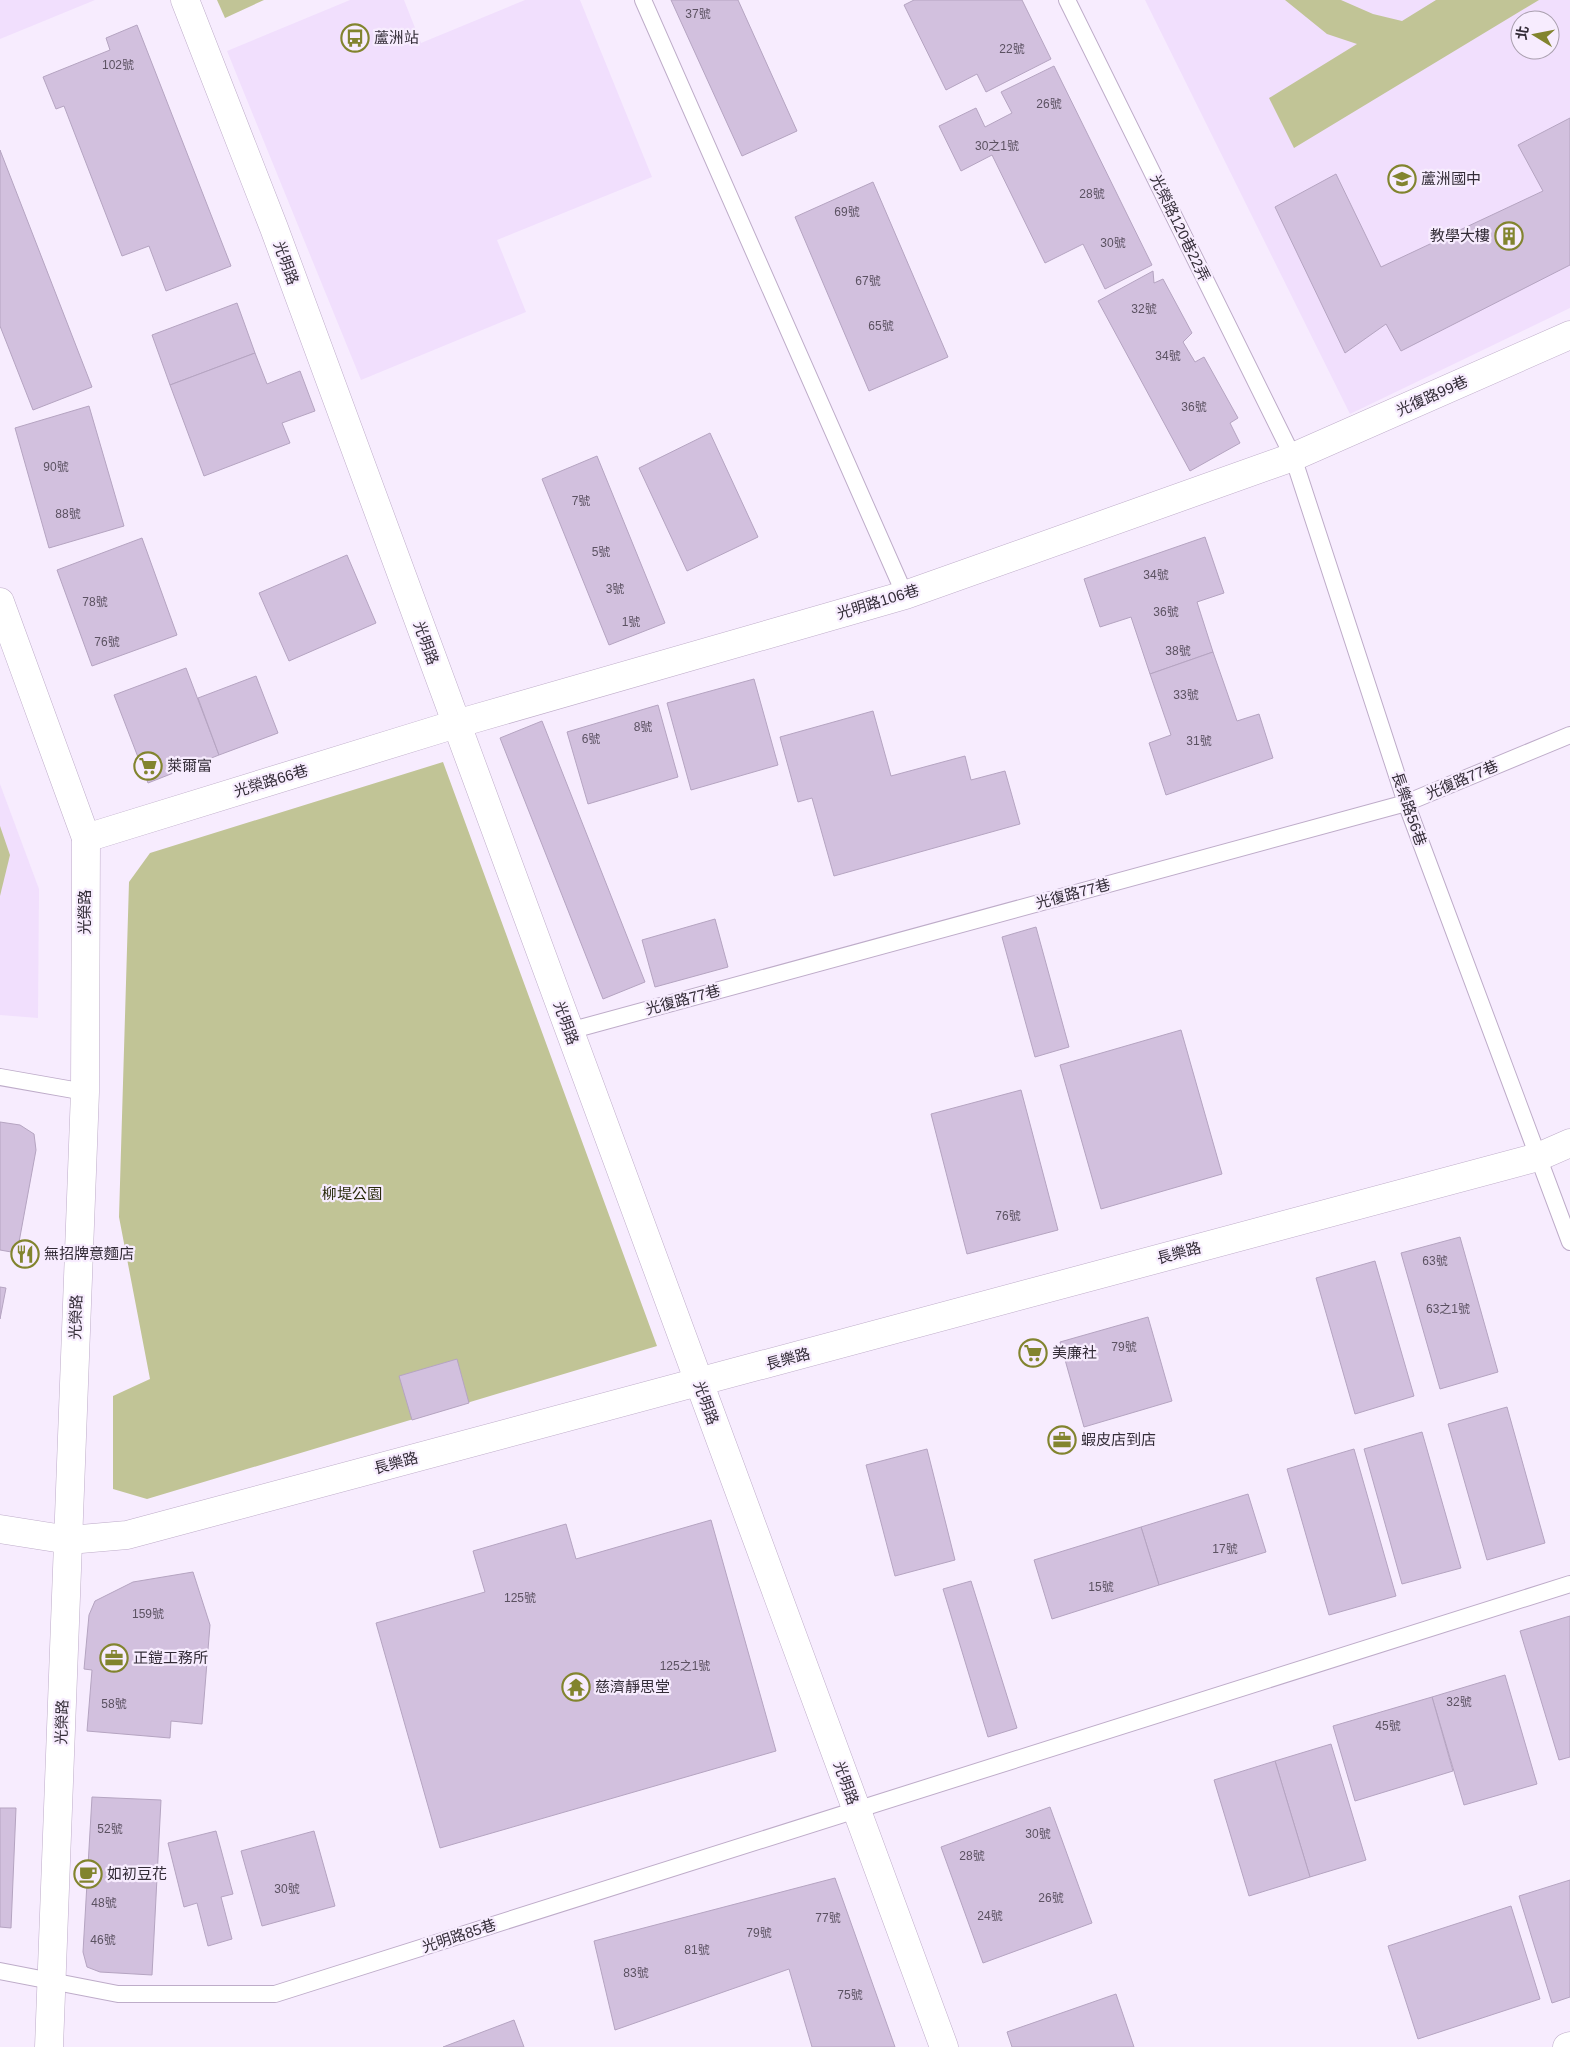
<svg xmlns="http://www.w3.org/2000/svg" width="1570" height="2047" font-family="Arial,'Noto Sans TC',sans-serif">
<rect width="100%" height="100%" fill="#f7ecfe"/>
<g fill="#f1dffd" fill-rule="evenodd">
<polygon points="0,0 95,0 0,39"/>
<polygon points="350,0 404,0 421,43 525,0 580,0 652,177 497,240 526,312 361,380 227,51"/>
<path d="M1145 0H1570V308L1350 414ZM1520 20H1550V50H1520Z"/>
<polygon points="0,784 39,889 38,1018 0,1015"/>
</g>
<g fill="#c1c496">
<polygon points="217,0 264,0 225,18"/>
<polygon points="1285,0 1341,0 1373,14 1402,21 1436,0 1539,0 1294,148 1269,98 1357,44 1327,34"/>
<polygon points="443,762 657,1346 147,1499 113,1489 113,1396 150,1379 119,1217 129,882 150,853"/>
<polygon points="0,826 10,855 0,896"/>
</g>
<g fill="#d2c0de" stroke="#b5a4c1">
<polygon points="671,0 738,0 797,131 742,156"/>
<polygon points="914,0 1022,0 1051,59 986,92 977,74 946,90 904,5"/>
<polygon points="137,25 231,266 166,291 149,246 122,256 64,106 56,109 43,77 110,50 106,38"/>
<polygon points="1054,66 1152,265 1105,289 1083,244 1045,263 992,155 961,171 939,126 976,108 985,127 1012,113 1001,92"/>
<polygon points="1570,118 1570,265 1401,351 1386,324 1345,353 1275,207 1336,174 1381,267 1543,191 1518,145"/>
<polygon points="0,150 92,387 33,410 0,326"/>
<polygon points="873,182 948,357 869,391 795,217"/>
<polygon points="1153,271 1154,283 1163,279 1192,333 1183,342 1195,362 1204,357 1238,418 1230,423 1240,443 1190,471 1098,301"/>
<polygon points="237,303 255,353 170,385 152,335"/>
<polygon points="255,353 267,384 300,371 315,411 282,423 290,443 204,476 170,385"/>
<polygon points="89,406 124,526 49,548 15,428"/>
<polygon points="710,433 758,537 687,571 639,468"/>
<polygon points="597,456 665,623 609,645 542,479"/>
<polygon points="1205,537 1224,593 1197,602 1213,652 1150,674 1131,617 1100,627 1084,579"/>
<polygon points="142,538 177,635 92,666 57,570"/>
<polygon points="347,555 376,623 289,661 259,593"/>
<polygon points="1213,652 1237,721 1259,714 1273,758 1166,795 1149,743 1171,735 1150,674"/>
<polygon points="186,668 219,755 148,783 114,695"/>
<polygon points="256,676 278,733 219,755 198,698"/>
<polygon points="754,679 778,765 691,790 667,703"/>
<polygon points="658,705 678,777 588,804 567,732"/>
<polygon points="873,711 891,776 965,756 971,780 1005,771 1020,824 834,876 812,798 798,802 780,737"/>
<polygon points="542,721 645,982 603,999 500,738"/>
<polygon points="715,919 728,967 655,987 642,940"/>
<polygon points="1036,927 1069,1047 1035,1057 1002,937"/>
<polygon points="1181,1030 1222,1174 1101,1209 1060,1065"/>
<polygon points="1021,1090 1058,1230 967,1254 931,1114"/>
<polygon points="0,1122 20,1125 34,1134 36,1150 17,1253 0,1250"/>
<polygon points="1460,1237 1498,1372 1440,1389 1401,1253"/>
<polygon points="1375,1261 1414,1396 1355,1414 1316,1278"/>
<polygon points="0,1287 6,1288 0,1319"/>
<polygon points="1148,1317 1172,1401 1084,1427 1060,1342"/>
<polygon points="457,1359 469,1403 412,1420 399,1376"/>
<polygon points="1507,1407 1545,1543 1487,1560 1448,1424"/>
<polygon points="1422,1432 1461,1568 1402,1584 1364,1449"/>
<polygon points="927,1449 955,1560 895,1576 866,1465"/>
<polygon points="1354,1449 1396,1596 1329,1615 1287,1469"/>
<polygon points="1248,1494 1266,1552 1159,1585 1141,1527"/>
<polygon points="711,1520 776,1751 440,1848 376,1623 485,1592 473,1551 566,1524 576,1559"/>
<polygon points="1141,1527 1159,1585 1052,1619 1034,1560"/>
<polygon points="193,1572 210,1625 202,1724 171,1721 170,1738 87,1731 92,1670 84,1669 89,1615 95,1601 133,1582"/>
<polygon points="971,1581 1017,1728 988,1737 943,1589"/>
<polygon points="1570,1616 1570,1757 1559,1760 1520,1631"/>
<polygon points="1505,1675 1537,1784 1464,1805 1432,1697"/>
<polygon points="1432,1697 1453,1771 1355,1801 1333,1726"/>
<polygon points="1331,1744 1366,1860 1310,1877 1275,1761"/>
<polygon points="1275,1761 1310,1877 1249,1896 1214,1780"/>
<polygon points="92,1797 161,1800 152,1975 100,1972 87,1967 83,1952"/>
<polygon points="1050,1807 1092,1923 983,1963 941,1847"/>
<polygon points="0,1808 16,1808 11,1928 0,1927"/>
<polygon points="216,1831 233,1894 221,1897 232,1939 208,1946 197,1903 184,1907 168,1843"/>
<polygon points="314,1831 335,1906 262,1926 241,1851"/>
<polygon points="835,1878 895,2047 812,2047 789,1969 615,2030 594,1941"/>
<polygon points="1570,1880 1570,1997 1552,2003 1519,1896"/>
<polygon points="1511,1906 1540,1999 1418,2039 1388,1946"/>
<polygon points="1116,1994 1134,2047 1012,2047 1007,2032"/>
<polygon points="514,2020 524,2047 443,2047"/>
</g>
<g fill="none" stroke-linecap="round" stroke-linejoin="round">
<g stroke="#beacc9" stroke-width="18">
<g id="lane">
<polyline points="643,0 905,595"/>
<polyline points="1067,0 1293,457 1406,803 1570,1242"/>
<polyline points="569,1031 1406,803 1570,735"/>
<polyline points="0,1077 85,1092"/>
<polyline points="0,1971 118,1994 275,1994 1570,1584"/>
</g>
</g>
<g stroke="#beacc9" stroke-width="29">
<g id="street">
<polyline points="185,0 274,228 944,2047"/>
<polyline points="86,838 456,724 905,595 1293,457 1570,335"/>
<polyline points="0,1529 69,1540 127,1535 1538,1157 1570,1143"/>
<polyline points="1567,2047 1570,2046"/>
</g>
</g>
<g stroke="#beacc9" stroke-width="29">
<polyline id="secondary" points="0,602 86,838 85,1092 49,2047"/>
</g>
<use href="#lane" stroke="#fff" stroke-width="16"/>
<use href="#street" stroke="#fff" stroke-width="28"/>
<use href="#secondary" stroke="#fff" stroke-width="28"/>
</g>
<defs>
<g id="bus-ring" transform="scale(1.4375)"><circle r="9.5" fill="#f7ecfe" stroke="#82842e" stroke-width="1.5"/><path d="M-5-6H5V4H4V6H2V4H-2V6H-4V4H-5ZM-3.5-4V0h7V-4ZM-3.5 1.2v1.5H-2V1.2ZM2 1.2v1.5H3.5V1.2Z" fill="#82842e"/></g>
<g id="school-ring" transform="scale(1.4375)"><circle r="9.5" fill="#f7ecfe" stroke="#82842e" stroke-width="1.5"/><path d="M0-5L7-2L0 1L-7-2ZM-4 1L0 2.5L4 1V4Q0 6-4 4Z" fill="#82842e"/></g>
<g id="building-ring" transform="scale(1.4375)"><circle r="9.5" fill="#f7ecfe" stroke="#82842e" stroke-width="1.5"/><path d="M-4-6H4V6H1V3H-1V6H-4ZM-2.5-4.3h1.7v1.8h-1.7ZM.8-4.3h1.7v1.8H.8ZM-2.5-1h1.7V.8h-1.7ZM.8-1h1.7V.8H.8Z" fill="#82842e"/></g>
<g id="supermarket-ring" transform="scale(1.4375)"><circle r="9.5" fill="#f7ecfe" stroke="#82842e" stroke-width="1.5"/><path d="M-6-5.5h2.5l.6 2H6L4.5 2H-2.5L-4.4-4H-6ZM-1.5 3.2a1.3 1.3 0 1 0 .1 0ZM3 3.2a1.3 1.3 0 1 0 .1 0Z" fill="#82842e"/></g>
<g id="restaurant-ring" transform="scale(1.4375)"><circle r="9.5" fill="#f7ecfe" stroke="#82842e" stroke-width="1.5"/><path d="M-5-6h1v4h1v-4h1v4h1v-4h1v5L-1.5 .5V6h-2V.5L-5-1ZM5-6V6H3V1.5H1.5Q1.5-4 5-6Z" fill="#82842e"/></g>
<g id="office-ring" transform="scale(1.4375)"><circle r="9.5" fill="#f7ecfe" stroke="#82842e" stroke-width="1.5"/><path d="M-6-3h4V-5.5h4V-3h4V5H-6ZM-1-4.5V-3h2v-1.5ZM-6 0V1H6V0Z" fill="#82842e"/></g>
<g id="temple-ring" transform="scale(1.4375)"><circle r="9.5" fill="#f7ecfe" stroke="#82842e" stroke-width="1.5"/><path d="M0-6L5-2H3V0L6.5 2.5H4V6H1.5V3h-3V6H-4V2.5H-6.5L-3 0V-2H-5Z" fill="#82842e"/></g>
<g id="cafe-ring" transform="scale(1.4375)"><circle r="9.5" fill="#f7ecfe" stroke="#82842e" stroke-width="1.5"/><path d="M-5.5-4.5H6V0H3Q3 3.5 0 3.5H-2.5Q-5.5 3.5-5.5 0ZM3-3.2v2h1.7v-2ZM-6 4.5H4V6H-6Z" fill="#82842e"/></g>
</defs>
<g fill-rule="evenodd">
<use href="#bus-ring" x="355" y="38"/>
<use href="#school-ring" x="1402" y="179"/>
<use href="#building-ring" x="1509" y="236"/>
<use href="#supermarket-ring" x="148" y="766"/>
<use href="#restaurant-ring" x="25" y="1254"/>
<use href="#supermarket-ring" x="1033" y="1353"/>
<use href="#office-ring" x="1062" y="1440"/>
<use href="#office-ring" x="114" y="1658"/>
<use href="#temple-ring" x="576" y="1687"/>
<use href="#cafe-ring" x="88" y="1874"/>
</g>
<g text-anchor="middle" stroke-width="4.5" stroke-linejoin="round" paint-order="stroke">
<g font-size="12" fill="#5b5161">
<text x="698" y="18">37號</text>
<text x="1012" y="53">22號</text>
<text x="118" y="69">102號</text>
<text x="1049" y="108">26號</text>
<text x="997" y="150">30之1號</text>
<text x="1092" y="198">28號</text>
<text x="847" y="216">69號</text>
<text x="1113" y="247">30號</text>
<text x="868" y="285">67號</text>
<text x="1144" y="313">32號</text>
<text x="881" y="330">65號</text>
<text x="1168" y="360">34號</text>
<text x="1194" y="411">36號</text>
<text x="56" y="471">90號</text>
<text x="581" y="505">7號</text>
<text x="68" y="518">88號</text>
<text x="601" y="556">5號</text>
<text x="1156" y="579">34號</text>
<text x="615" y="593">3號</text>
<text x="95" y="606">78號</text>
<text x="1166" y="616">36號</text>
<text x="631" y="626">1號</text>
<text x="107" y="646">76號</text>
<text x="1178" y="655">38號</text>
<text x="1186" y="699">33號</text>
<text x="643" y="731">8號</text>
<text x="591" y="743">6號</text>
<text x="1199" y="745">31號</text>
<text x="1008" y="1220">76號</text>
<text x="1435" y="1265">63號</text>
<text x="1448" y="1313">63之1號</text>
<text x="1124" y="1351">79號</text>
<text x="1225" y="1553">17號</text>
<text x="1101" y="1591">15號</text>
<text x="520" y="1602">125號</text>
<text x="148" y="1618">159號</text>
<text x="685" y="1670">125之1號</text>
<text x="1459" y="1706">32號</text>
<text x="114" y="1708">58號</text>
<text x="1388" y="1730">45號</text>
<text x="110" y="1833">52號</text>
<text x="1038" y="1838">30號</text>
<text x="972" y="1860">28號</text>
<text x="287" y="1893">30號</text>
<text x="1051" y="1902">26號</text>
<text x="104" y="1907">48號</text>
<text x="990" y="1920">24號</text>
<text x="828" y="1922">77號</text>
<text x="759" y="1937">79號</text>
<text x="103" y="1944">46號</text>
<text x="697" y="1954">81號</text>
<text x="636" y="1977">83號</text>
<text x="850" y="1999">75號</text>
</g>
<g font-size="15" fill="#332c37" stroke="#f7ecfe" text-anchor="start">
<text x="374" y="43">蘆洲站</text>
<text x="1421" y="184">蘆洲國中</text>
<text x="1490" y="241" text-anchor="end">教學大樓</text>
<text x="167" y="771">萊爾富</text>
<text x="44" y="1259">無招牌意麵店</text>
<text x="1052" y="1358">美廉社</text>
<text x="1081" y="1445">蝦皮店到店</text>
<text x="133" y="1663">正鎧工務所</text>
<text x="595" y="1692">慈濟靜思堂</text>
<text x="107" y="1879">如初豆花</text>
</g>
<g font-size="15" fill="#332c37" stroke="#f7ecfe">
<text transform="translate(1180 228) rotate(64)" y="5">光榮路120巷22弄</text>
<text transform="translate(286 263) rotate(70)" y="5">光明路</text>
<text transform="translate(1432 396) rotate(-24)" y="5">光復路99巷</text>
<text transform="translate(878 602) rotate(-17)" y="5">光明路106巷</text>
<text transform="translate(426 643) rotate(70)" y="5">光明路</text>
<text transform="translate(1462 780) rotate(-23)" y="5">光復路77巷</text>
<text transform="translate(271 781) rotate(-17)" y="5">光榮路66巷</text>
<text transform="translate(1409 809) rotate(71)" y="5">長樂路56巷</text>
<text transform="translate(1073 894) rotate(-15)" y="5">光復路77巷</text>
<text transform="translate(85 912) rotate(-90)" y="5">光榮路</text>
<text transform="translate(683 1000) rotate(-15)" y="5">光復路77巷</text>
<text transform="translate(566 1023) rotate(70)" y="5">光明路</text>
<text transform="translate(1179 1253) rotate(-15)" y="5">長樂路</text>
<text transform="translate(76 1317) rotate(-88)" y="5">光榮路</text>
<text transform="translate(788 1359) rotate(-15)" y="5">長樂路</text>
<text transform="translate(706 1403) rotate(70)" y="5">光明路</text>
<text transform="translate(396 1463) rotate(-15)" y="5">長樂路</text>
<text transform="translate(62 1722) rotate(-88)" y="5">光榮路</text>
<text transform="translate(846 1783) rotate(70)" y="5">光明路</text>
<text transform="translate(459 1936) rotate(-18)" y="5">光明路85巷</text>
</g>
<g font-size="15" fill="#2a2b0c" stroke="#f7ecfe">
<text x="352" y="1199">柳堤公園</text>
</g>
</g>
<g transform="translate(1535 35) rotate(280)"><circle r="24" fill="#f7ecfe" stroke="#a99fae"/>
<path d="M0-4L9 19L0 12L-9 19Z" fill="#82842e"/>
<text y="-8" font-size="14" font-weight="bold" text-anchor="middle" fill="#332c37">北</text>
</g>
</svg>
